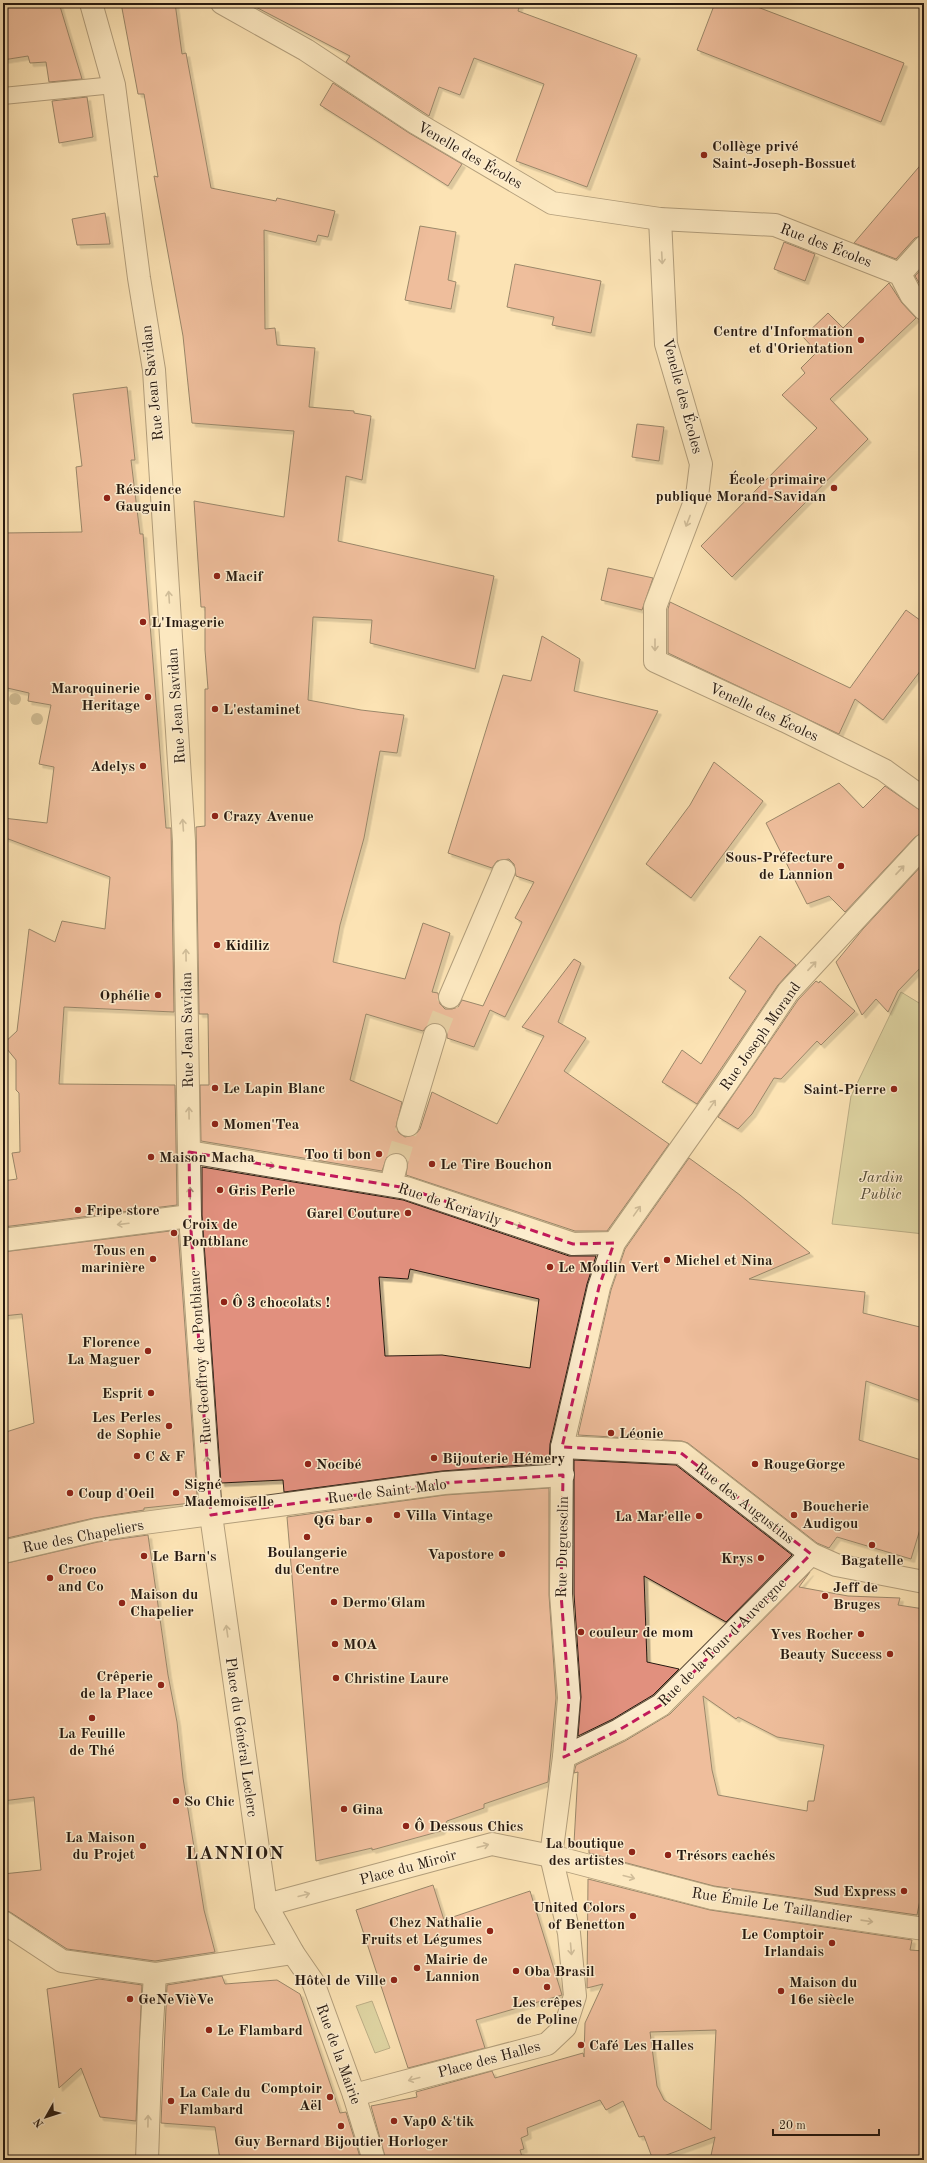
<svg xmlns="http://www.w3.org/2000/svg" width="927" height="2163" font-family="'Old Standard TT',serif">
<defs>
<filter id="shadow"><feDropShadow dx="3.5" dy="3.5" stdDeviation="0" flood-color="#0004"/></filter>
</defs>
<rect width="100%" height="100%" fill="#fce3b4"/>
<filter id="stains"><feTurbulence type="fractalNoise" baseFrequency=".005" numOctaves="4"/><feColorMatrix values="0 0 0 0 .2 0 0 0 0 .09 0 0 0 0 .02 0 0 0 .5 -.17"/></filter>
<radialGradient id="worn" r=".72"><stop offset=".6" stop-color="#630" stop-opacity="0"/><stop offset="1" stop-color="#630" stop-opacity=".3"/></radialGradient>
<g fill="#bcc48f" stroke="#716e50">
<polygon points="901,992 924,1006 924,1234 832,1224 851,1096"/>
<polygon points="372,2001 390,2048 375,2053 356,2006"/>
</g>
<g fill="#e1907e" stroke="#261910" fill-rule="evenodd" filter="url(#shadow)">
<polygon points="3,3 59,3 82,79 49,82 46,62 30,63 28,56 3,60"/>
<polygon points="121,3 175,3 182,54 186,53 211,188 276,201 277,198 335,211 328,237 318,235 316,242 264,230 265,329 275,328 277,345 315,348 309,407 354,411 354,413 371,416 362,480 346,476 338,541 494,576 475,669 370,643 372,620 313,617 308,700 361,710 404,715 397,753 380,751 364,838 340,925 333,962 405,979 423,923 450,933 432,992 438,993 440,1004 445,1009 452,1009 458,1007 462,1000 483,1006 522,922 515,918 534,882 516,876 514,864 509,859 497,861 492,868 448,853 503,675 531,681 542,636 580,659 574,691 658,711 505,1017 490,1010 474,1047 447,1038 447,1032 444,1027 438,1023 427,1026 423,1031 366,1014 350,1080 402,1102 396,1127 399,1133 405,1137 416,1134 420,1129 432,1092 497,1124 544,1036 522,1027 574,959 581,963 558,1022 586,1038 564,1071 669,1144 607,1231 575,1231 406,1175 408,1161 404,1156 399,1153 392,1153 387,1157 382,1171 201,1141 200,1085 209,1085 208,1014 199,1014 196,827 205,826 205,689 208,689 205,650 205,607 201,607 194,501 284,517 294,431 192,423 183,336 154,176 158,177 144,94 138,94"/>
<polygon points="248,3 520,3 518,11 637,55 587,187 516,161 544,84 474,58 460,95 439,87 429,116 346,62 350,56"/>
<polygon points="715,3 747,3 904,63 881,122 697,50"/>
<polygon points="333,83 409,133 462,164 448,186 320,105"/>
<polygon points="87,97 93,137 59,143 52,101"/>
<polygon points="924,161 924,235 915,238 896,259 854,243"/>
<polygon points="105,213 110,244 77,245 72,219"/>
<polygon points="420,226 456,232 448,280 456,282 451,309 405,300"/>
<polygon points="784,242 815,254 805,281 774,269"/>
<polygon points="515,264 601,281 591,333 552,325 554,317 507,307"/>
<polygon points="924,266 924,291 915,276"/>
<polygon points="889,283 902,303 916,318 830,399 868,439 732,577 701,546 817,428 782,395 805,373 801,368 817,352 803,337 828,313 843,328"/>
<polygon points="127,387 135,460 131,460 140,534 143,534 166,828 171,828 174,1012 64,1007 59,1084 175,1085 177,1205 3,1227 3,1181 17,1179 12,1153 20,1152 19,1093 16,1090 16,1060 3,1044 17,1031 29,929 55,942 62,921 105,929 110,877 3,837 3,818 47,823 54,767 39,764 51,705 28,701 29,693 3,687 3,533 82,532 76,467 82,466 73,394"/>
<polygon points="637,424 664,427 659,461 632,457"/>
<polygon points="608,568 653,578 642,610 601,600"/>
<polygon points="670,602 850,688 906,610 924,623 924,666 883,720 855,699 839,734 668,653 668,609"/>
<polygon points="714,762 763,801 691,898 646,864 690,805"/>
<polygon points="839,783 863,808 885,786 924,813 924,833 915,837 845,912 829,896 807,904 766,823"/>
<polygon points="924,863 924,964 898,991 888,1012 876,999 862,1015 836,962 863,929"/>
<polygon points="760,936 796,965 778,985 697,1104 662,1082 682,1050 701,1064 746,991 729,978"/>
<polygon points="816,981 819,983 820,981 855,1011 821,1045 817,1041 781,1079 774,1078 752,1114 738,1129 718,1117 798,1000"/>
<polygon points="689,1158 740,1195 810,1253 749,1279 865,1292 863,1313 924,1328 924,1402 866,1381 859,1440 924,1461 924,1516 911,1559 837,1537 829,1548 817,1543 688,1443 682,1441 578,1435 611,1290 625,1249"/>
<path d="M202 1167 403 1200 569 1256H596L587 1284 550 1444 549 1463 442 1471 284 1492 283 1480 221 1483 202 1215ZM410 1269 539 1299 530 1368 442 1355 385 1356 379 1277 408 1279Z"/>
<polygon points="178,1230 197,1494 192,1503 144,1508 144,1510 94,1518 3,1539 3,1433 34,1423 22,1314 3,1316 3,1252"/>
<polygon points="574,1460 676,1465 792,1555 726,1622 644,1576 647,1662 679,1669 653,1695 613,1719 578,1736 581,1697 574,1594"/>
<polygon points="549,1488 549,1595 556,1698 548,1782 484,1804 484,1808 447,1821 441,1831 372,1850 372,1848 316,1861 287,1517 445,1495"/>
<polygon points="148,1535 168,1675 177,1722 183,1778 204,1910 215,1952 155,1961 67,1949 10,1912 3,1910 3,1874 41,1870 34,1797 3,1801 3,1564 98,1542"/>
<path d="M810 1572 799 1587 848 1596 900 1598 898 1605 924 1609V1880L917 1915 714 1886 589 1853V1847L574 1843 578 1772 574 1773 576 1765 625 1741 670 1714ZM703 1696 736 1719 738 1717 777 1737 824 1745 814 1801H808L807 1811 718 1795 712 1770Z"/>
<path d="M588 1879 710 1910 912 1940 910 1950 924 1951V2160H710L715 2137 653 2160 644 2136 639 2137 623 2101 606 2110 600 2100 527 2128 528 2135 521 2138 524 2149 520 2150 523 2160H386L371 2106 417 2097 416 2092 492 2071 495 2078 583 2053 584 2057 585 2023 603 1984 587 1988ZM716 2030 711 2130 664 2100 657 2086 650 2032Z"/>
<polygon points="433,1885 444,1920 530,1891 562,1995 476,2020 485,2048 408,2068 356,1910"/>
<polygon points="222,1976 225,1984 277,1980 300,1994 340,2113 346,2112 361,2160 220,2160 215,2127 161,2123 167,1985"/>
<polygon points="99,1979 142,1985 136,2121 100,2117 81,2068 59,2088 47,1989"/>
</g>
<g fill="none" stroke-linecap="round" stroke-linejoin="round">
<g stroke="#d1bb93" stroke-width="22" stroke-dasharray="22 11" stroke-linecap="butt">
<polyline points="435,1035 450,997"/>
<polyline points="396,1165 408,1125"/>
</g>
<g stroke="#5c4c39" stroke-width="18">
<polyline id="lane" points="3,96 114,85"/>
</g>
<g stroke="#5c4c39" stroke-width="24">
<g id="street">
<polyline points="91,3 114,85 139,278 154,370 184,841 190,1216 211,1515 266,1905 293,1953 313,1982 354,2095 374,2160"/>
<polyline points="222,3 306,50 416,123 552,203 660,219 775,225 900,274 911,295 924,309"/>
<polyline points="660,219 666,344 701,464 697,496 655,607 655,661 785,721 884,770 924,799"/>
<polyline points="900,274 924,247"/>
<polyline points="450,997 504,871"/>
<polyline points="408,1125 435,1035"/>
<polyline points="189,1152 406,1188 573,1244 614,1243"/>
<polyline points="391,1185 396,1165"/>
<polyline points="3,1240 190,1216"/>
<polyline points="562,1447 681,1453 811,1554 836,1565 924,1582"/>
<polyline points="3,1552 96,1530 129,1525 444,1483 563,1475"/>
<polyline points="564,1757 619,1730 661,1705 811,1554"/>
<polyline points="266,1905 492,1844 551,1856 712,1898 924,1929"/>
<polyline points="3,1922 62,1961 155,1974 293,1953"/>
<polyline points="354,2095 547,2044 565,2027 575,1996 569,1933 551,1856 564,1757 569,1698 561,1594 562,1447 599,1287 614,1243 727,1083 788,992 924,845"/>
<polyline points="147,2160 151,2042 155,1974"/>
</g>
</g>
<use href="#lane" stroke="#fdedce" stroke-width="16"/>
<use href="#street" stroke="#fdedce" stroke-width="22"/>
</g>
<g fill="#9f906f">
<circle cx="15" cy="699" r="6"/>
<circle cx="37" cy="719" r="6"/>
</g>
<defs><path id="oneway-shaft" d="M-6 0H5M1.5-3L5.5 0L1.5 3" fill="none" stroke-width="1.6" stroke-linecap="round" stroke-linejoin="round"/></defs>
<g stroke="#9c8e78">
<use href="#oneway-shaft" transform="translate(662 258) rotate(87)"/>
<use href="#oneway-shaft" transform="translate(688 521) rotate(111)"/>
<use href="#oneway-shaft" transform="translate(169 597) rotate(-94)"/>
<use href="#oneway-shaft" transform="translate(655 645) rotate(90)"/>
<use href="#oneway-shaft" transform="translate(183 825) rotate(-94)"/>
<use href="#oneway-shaft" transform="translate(900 870) rotate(-47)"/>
<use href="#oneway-shaft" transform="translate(186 955) rotate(-91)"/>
<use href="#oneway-shaft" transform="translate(812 966) rotate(-47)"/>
<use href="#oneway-shaft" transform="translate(712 1105) rotate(-55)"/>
<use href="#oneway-shaft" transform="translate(189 1113) rotate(-91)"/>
<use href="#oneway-shaft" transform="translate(269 1165) rotate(9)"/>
<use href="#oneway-shaft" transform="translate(190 1193) rotate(-91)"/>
<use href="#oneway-shaft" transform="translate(637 1211) rotate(-55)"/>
<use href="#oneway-shaft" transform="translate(123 1224) rotate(173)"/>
<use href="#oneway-shaft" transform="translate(517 1225) rotate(19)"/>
<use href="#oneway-shaft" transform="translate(207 1462) rotate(-94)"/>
<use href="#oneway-shaft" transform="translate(227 1631) rotate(-98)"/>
<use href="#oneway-shaft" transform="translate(483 1846) rotate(-15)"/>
<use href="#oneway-shaft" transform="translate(629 1877) rotate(15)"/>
<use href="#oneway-shaft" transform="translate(304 1895) rotate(-15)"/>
<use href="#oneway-shaft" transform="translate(867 1921) rotate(8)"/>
<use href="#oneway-shaft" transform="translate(571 1949) rotate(85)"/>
<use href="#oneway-shaft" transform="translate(414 2079) rotate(165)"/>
<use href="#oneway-shaft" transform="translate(148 2121) rotate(-89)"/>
</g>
<path d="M0 0H927V2163H0ZM189 1152 406 1188 573 1244 614 1243 599 1287 562 1447 681 1453 811 1554 661 1705 619 1730 564 1757 569 1698 561 1594 563 1475 444 1483 211 1515 190 1216Z" fill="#fce3b4" fill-opacity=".55" fill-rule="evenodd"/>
<path fill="none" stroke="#c2185b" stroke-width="3" stroke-dasharray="8 5" stroke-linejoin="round" d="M189 1152 406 1188 573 1244 614 1243 599 1287 562 1447 681 1453 811 1554 661 1705 619 1730 564 1757 569 1698 561 1594 563 1475 444 1483 211 1515 190 1216Z"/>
<g fill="#8f2418" stroke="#fdedce" stroke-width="1.5">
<circle cx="704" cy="155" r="4"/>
<circle cx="861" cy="340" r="4"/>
<circle cx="834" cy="488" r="4"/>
<circle cx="107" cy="498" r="4"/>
<circle cx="217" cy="576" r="4"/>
<circle cx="143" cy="622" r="4"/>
<circle cx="148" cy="697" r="4"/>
<circle cx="215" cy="709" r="4"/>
<circle cx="143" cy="766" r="4"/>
<circle cx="215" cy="816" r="4"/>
<circle cx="841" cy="866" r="4"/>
<circle cx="217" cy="945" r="4"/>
<circle cx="158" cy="995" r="4"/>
<circle cx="215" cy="1088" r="4"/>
<circle cx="894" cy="1089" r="4"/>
<circle cx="215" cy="1124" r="4"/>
<circle cx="379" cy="1154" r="4"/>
<circle cx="151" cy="1157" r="4"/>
<circle cx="432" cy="1164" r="4"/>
<circle cx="220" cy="1190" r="4"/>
<circle cx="78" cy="1210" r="4"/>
<circle cx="408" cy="1213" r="4"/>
<circle cx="174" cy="1233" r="4"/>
<circle cx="153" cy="1259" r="4"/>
<circle cx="667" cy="1260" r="4"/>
<circle cx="550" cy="1267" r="4"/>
<circle cx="224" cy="1302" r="4"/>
<circle cx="148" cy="1351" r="4"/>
<circle cx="151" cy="1393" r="4"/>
<circle cx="169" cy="1426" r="4"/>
<circle cx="611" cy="1433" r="4"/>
<circle cx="137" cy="1456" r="4"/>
<circle cx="434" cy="1458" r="4"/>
<circle cx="308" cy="1464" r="4"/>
<circle cx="755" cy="1464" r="4"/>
<circle cx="70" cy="1493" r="4"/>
<circle cx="176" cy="1493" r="4"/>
<circle cx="397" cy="1515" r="4"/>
<circle cx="794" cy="1515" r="4"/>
<circle cx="699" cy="1516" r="4"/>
<circle cx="369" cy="1520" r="4"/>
<circle cx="307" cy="1537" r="4"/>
<circle cx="872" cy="1545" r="4"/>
<circle cx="502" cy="1554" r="4"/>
<circle cx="144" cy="1556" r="4"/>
<circle cx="761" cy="1558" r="4"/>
<circle cx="50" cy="1578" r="4"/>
<circle cx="825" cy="1596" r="4"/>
<circle cx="334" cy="1602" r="4"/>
<circle cx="122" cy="1603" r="4"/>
<circle cx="581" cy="1632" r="4"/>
<circle cx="861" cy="1634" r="4"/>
<circle cx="335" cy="1644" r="4"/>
<circle cx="890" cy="1654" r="4"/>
<circle cx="336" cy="1678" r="4"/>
<circle cx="161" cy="1685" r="4"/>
<circle cx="92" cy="1718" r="4"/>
<circle cx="176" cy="1801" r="4"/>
<circle cx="344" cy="1809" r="4"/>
<circle cx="406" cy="1826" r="4"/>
<circle cx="143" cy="1846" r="4"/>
<circle cx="632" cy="1852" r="4"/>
<circle cx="668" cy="1855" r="4"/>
<circle cx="904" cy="1891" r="4"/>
<circle cx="633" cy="1916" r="4"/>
<circle cx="490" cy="1931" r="4"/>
<circle cx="832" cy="1943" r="4"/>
<circle cx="417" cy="1968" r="4"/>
<circle cx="516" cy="1971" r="4"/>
<circle cx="394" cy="1980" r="4"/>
<circle cx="547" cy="1987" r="4"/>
<circle cx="781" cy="1991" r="4"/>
<circle cx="130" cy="1999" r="4"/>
<circle cx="209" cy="2030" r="4"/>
<circle cx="581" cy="2045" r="4"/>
<circle cx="330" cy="2097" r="4"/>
<circle cx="171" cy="2101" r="4"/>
<circle cx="394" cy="2121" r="4"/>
<circle cx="341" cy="2126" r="4"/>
</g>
<g text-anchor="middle" stroke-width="3" stroke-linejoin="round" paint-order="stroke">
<g font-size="15" font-weight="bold" fill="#261910" stroke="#fdedce" text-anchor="start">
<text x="712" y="151">Collège privé<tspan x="712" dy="17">Saint-Joseph-Bossuet</tspan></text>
<text x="853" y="336" text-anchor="end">Centre d'Information<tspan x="853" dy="17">et d'Orientation</tspan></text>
<text x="826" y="484" text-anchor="end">École primaire<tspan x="826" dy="17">publique Morand-Savidan</tspan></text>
<text x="115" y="494">Résidence<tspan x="115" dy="17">Gauguin</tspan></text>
<text x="225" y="581">Macif</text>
<text x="151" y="627">L'Imagerie</text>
<text x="140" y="693" text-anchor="end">Maroquinerie<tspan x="140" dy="17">Heritage</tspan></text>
<text x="223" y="714">L'estaminet</text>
<text x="135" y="771" text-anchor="end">Adelys</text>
<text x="223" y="821">Crazy Avenue</text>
<text x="833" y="862" text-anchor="end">Sous-Préfecture<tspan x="833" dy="17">de Lannion</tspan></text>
<text x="225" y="950">Kidiliz</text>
<text x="150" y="1000" text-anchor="end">Ophélie</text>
<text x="223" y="1093">Le Lapin Blanc</text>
<text x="886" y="1094" text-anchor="end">Saint-Pierre</text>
<text x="223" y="1129">Momen'Tea</text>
<text x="371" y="1159" text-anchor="end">Too ti bon</text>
<text x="159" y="1162">Maison Macha</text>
<text x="440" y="1169">Le Tire Bouchon</text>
<text x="228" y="1195">Gris Perle</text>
<text x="86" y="1215">Fripe store</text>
<text x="400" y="1218" text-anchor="end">Garel Couture</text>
<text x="182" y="1229">Croix de<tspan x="182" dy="17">Pontblanc</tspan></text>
<text x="145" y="1255" text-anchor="end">Tous en<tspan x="145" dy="17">marinière</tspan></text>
<text x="675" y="1265">Michel et Nina</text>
<text x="558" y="1272">Le Moulin Vert</text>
<text x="232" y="1307">Ô 3 chocolats !</text>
<text x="140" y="1347" text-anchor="end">Florence<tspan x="140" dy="17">La Maguer</tspan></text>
<text x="143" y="1398" text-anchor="end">Esprit</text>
<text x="161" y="1422" text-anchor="end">Les Perles<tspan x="161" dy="17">de Sophie</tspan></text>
<text x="619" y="1438">Léonie</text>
<text x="145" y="1461">C &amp; F</text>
<text x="442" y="1463">Bijouterie Hémery</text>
<text x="316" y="1469">Nocibé</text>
<text x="763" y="1469">RougeGorge</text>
<text x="184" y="1489">Signé<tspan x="184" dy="17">Mademoiselle</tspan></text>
<text x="78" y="1498">Coup d'Oeil</text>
<text x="802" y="1511">Boucherie<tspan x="802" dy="17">Audigou</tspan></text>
<text x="405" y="1520">Villa Vintage</text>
<text x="691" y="1521" text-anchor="end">La Mar'elle</text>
<text x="361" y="1525" text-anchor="end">QG bar</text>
<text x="307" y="1557" text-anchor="middle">Boulangerie<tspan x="307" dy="17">du Centre</tspan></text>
<text x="494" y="1559" text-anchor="end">Vapostore</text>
<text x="152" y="1561">Le Barn's</text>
<text x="753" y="1563" text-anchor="end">Krys</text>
<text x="872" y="1565" text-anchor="middle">Bagatelle</text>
<text x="58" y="1574">Croco<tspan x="58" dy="17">and Co</tspan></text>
<text x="833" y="1592">Jeff de<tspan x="833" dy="17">Bruges</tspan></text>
<text x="130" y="1599">Maison du<tspan x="130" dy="17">Chapelier</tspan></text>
<text x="342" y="1607">Dermo'Glam</text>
<text x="589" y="1637">couleur de mom</text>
<text x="853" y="1639" text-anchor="end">Yves Rocher</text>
<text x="343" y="1649">MOA</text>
<text x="882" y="1659" text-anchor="end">Beauty Success</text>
<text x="153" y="1681" text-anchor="end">Crêperie<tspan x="153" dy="17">de la Place</tspan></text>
<text x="344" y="1683">Christine Laure</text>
<text x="92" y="1738" text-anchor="middle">La Feuille<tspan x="92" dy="17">de Thé</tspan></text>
<text x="184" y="1806">So Chic</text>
<text x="352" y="1814">Gina</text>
<text x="414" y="1831">Ô Dessous Chics</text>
<text x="135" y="1842" text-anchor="end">La Maison<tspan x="135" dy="17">du Projet</tspan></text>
<text x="624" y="1848" text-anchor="end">La boutique<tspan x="624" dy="17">des artistes</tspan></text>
<text x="676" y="1860">Trésors cachés</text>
<text x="896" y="1896" text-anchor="end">Sud Express</text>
<text x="625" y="1912" text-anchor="end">United Colors<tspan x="625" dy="17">of Benetton</tspan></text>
<text x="482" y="1927" text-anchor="end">Chez Nathalie<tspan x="482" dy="17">Fruits et Légumes</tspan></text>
<text x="824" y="1939" text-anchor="end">Le Comptoir<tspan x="824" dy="17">Irlandais</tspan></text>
<text x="425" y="1964">Mairie de<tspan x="425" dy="17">Lannion</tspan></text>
<text x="524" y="1976">Oba Brasil</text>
<text x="386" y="1985" text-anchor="end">Hôtel de Ville</text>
<text x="789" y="1987">Maison du<tspan x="789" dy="17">16e siècle</tspan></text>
<text x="138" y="2004">GeNeVièVe</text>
<text x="547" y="2007" text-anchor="middle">Les crêpes<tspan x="547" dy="17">de Poline</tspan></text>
<text x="217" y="2035">Le Flambard</text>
<text x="589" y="2050">Café Les Halles</text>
<text x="322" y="2093" text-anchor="end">Comptoir<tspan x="322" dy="17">Aël</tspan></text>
<text x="179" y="2097">La Cale du<tspan x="179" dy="17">Flambard</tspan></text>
<text x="402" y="2126">Vap0 &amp;'tik</text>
<text x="341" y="2146" text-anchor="middle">Guy Bernard Bijoutier Horloger</text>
</g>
<g font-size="15" fill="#261910" stroke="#fdedce">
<text transform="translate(470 155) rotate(30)" y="5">Venelle des Écoles</text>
<text transform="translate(826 245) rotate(21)" y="5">Rue des Écoles</text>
<text transform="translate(152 383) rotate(-96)" y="5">Rue Jean Savidan</text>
<text transform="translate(683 396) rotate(75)" y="5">Venelle des Écoles</text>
<text transform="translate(176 706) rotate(-94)" y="5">Rue Jean Savidan</text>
<text transform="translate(764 712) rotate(25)" y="5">Venelle des Écoles</text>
<text transform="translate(187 1030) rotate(-91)" y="5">Rue Jean Savidan</text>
<text transform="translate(760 1036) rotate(-55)" y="5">Rue Joseph Morand</text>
<text transform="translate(450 1204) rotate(18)" y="5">Rue de Keriavily</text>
<text transform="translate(200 1357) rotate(-94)" y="5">Rue Geoffroy de Pontblanc</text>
<text transform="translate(387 1491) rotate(-7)" y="5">Rue de Saint-Malo</text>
<text transform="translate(745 1503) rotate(38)" y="5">Rue des Augustins</text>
<text transform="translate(83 1536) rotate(-11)" y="5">Rue des Chapeliers</text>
<text transform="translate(562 1547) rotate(-89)" y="5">Rue Duguesclin</text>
<text transform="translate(722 1642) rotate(-45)" y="5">Rue de la Tour d'Auvergne</text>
<text transform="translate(242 1737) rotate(82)" y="5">Place du Général Leclerc</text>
<text transform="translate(408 1867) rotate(-15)" y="5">Place du Miroir</text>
<text transform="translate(772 1905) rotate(9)" y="5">Rue Émile Le Taillandier</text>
<text transform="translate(339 2054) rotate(70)" y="5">Rue de la Mairie</text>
<text transform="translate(489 2059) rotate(-15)" y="5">Place des Halles</text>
</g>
<g font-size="15" font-style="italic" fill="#534c36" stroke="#fdedce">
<text x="881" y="1182">Jardin<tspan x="881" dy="17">Public</tspan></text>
</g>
<g font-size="19" font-weight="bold" letter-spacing="1" fill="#261910" stroke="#fdedce">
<text x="235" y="1859">LANNION</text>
</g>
</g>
<rect width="927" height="2163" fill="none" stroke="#fce3b4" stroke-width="16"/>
<rect x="4" y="4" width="919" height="2155" fill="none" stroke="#261910" stroke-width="2"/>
<rect x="8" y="8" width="911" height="2147" fill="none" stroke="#261910"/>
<g transform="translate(46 2117) rotate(231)" stroke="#fdedce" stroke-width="3" paint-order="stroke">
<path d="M0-3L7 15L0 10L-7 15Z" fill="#261910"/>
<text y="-6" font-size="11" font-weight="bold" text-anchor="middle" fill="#261910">N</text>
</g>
<path d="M773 2129v6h106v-6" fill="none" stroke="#261910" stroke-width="2"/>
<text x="779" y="2129" font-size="12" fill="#261910" stroke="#fdedce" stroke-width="3" paint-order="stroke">20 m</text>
<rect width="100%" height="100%" filter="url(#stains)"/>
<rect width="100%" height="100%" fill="url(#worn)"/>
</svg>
